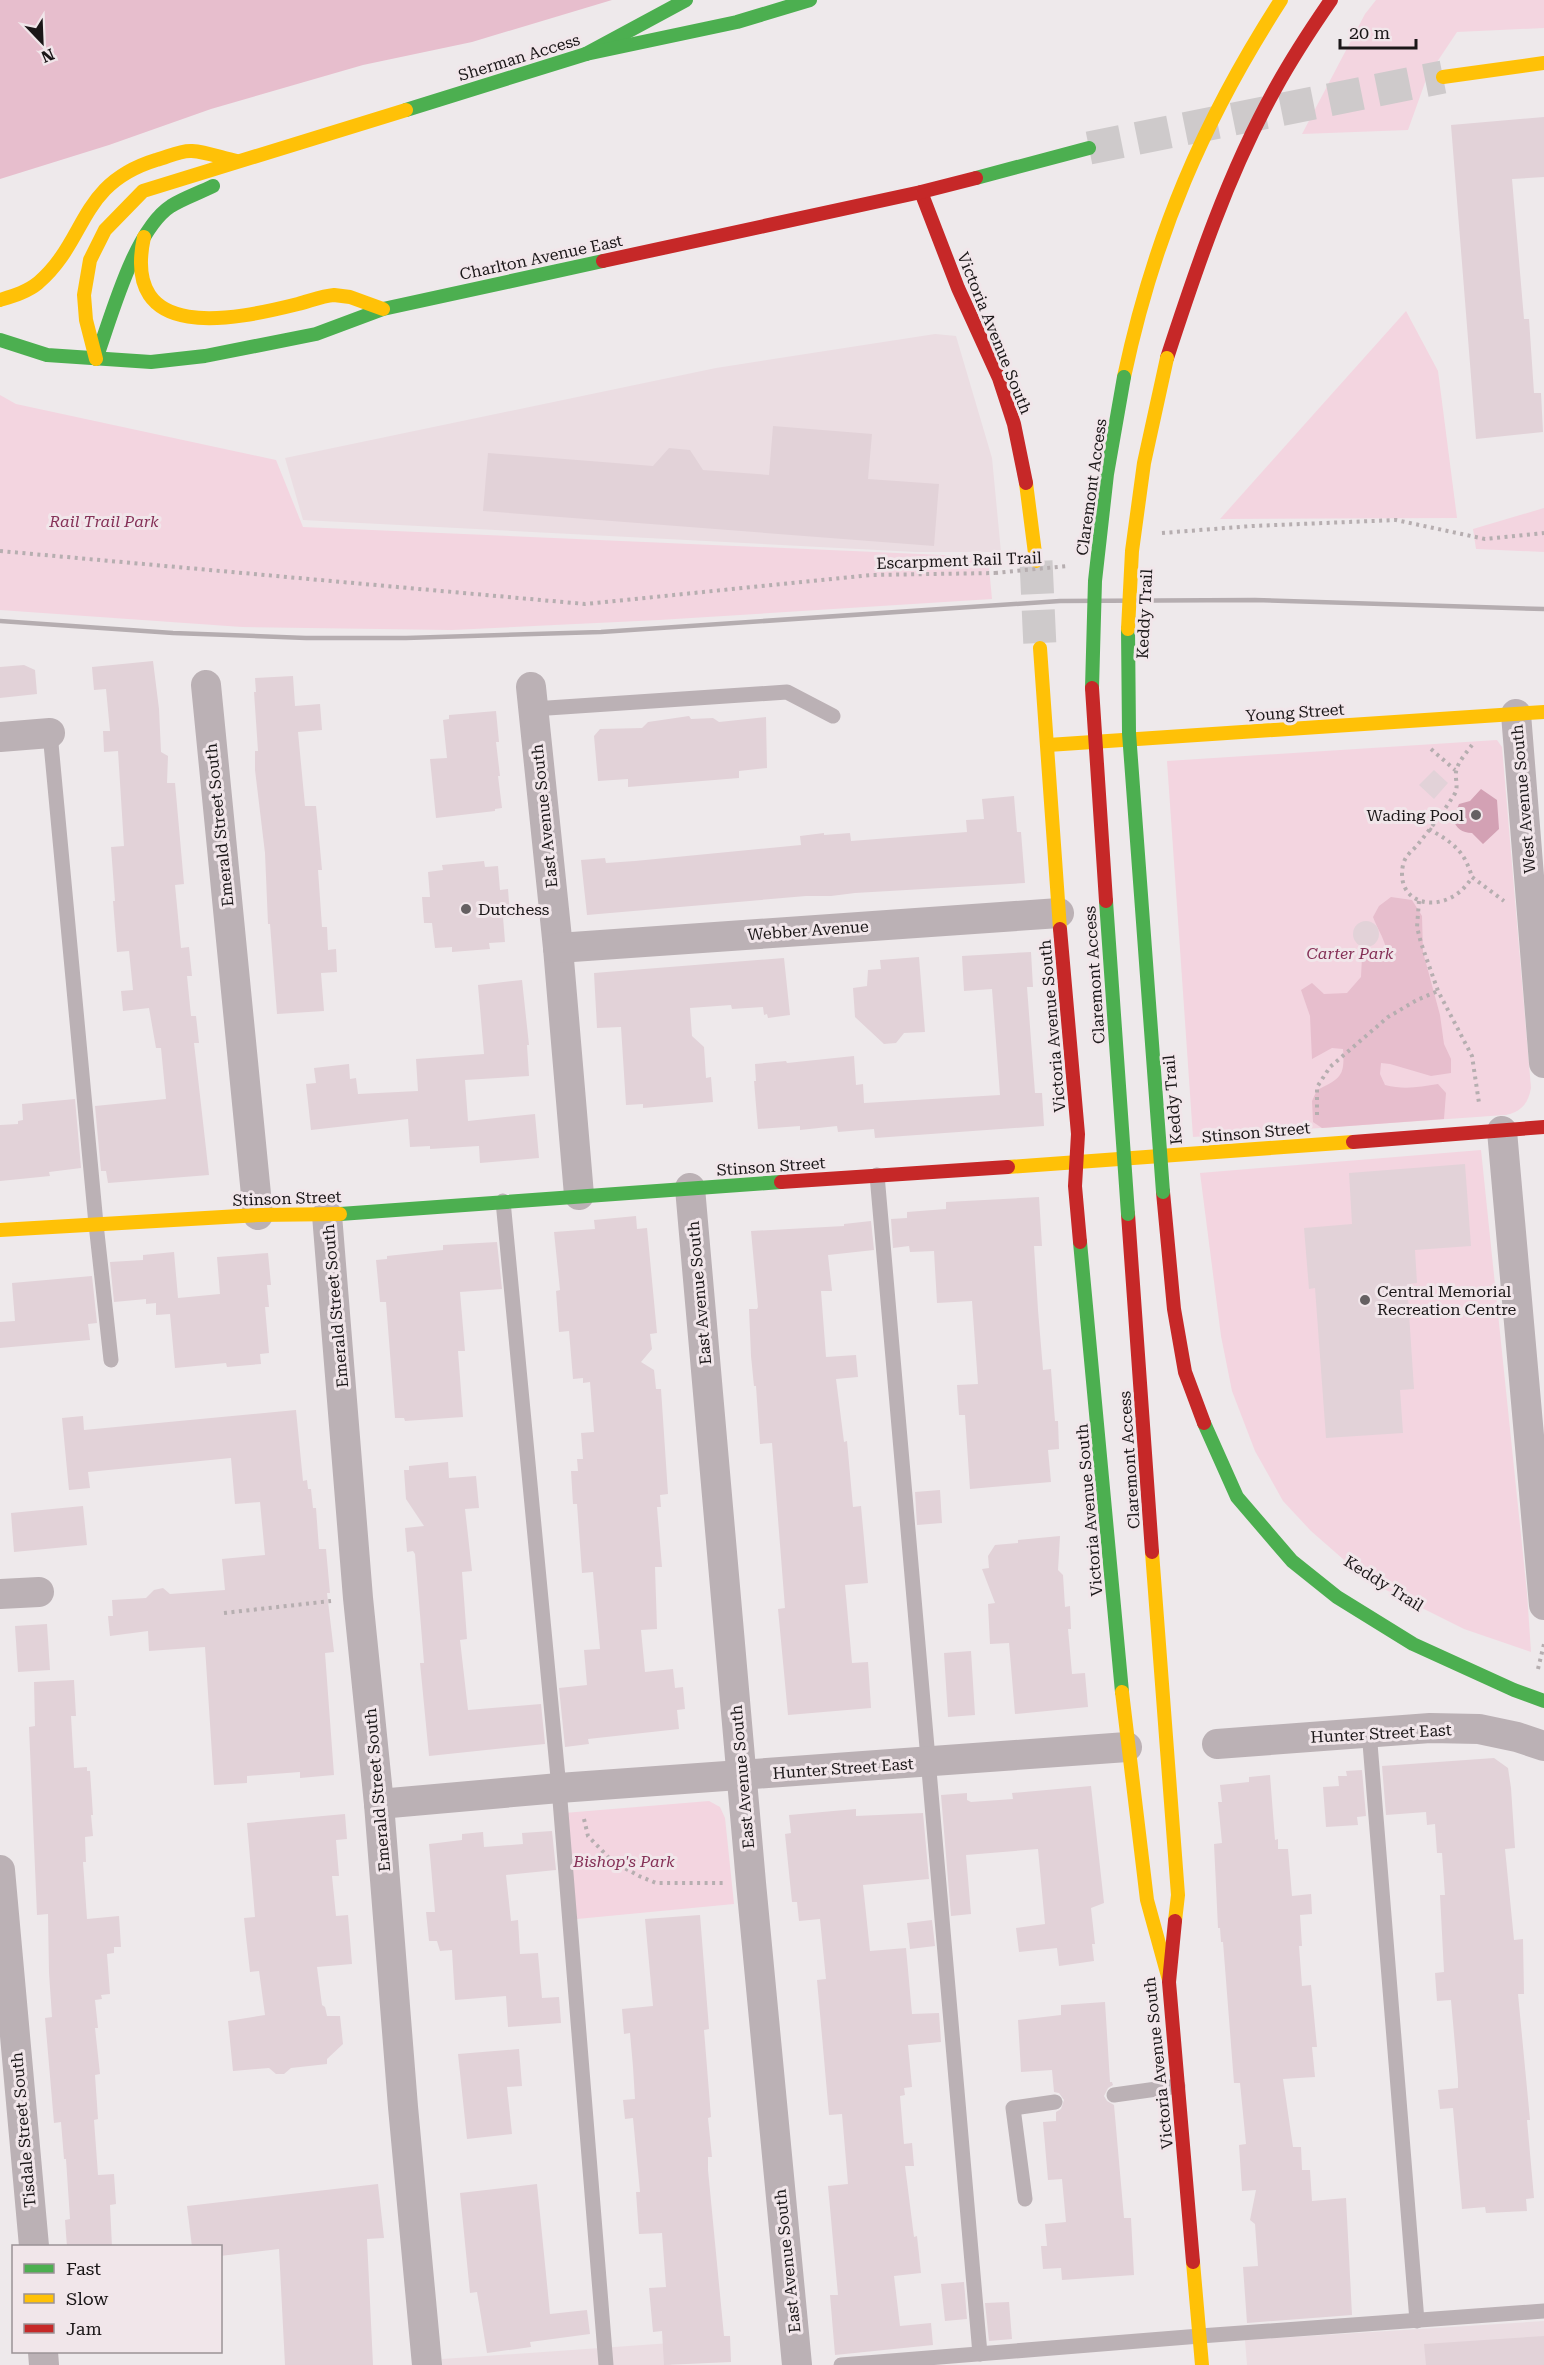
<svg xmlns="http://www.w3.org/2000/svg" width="1544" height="2365" font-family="'Roboto Serif',serif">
<rect width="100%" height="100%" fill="#eee9eb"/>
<g fill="#ebdde2">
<polygon points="935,334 956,336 992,458 1001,552 916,552 303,520 285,458 716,368"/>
<polygon points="1544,2321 1544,2365 1247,2365 1245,2340"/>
<polygon points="671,2343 671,2365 442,2365 442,2359"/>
</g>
<g fill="#f3d5e0">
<polygon points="1376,0 1544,0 1544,28 1457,32 1427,77 1408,130 1302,134 1365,14"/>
<polygon points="1406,311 1438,371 1457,518 1220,519"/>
<polygon points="0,395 16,404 276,460 303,527 988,557 992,599 659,620 452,630 242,627 0,610"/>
<polygon points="1544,508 1544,552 1476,549 1473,529"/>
<path d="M1497 740 1502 747 1531 1088C1528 1104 1521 1112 1505 1115L1193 1137 1167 761Z"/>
<polygon points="1481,1150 1527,1593 1531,1652 1464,1629 1368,1581 1311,1531 1283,1501 1255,1451 1232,1391 1221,1336 1200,1173"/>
<polygon points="709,1801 720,1807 725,1818 734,1904 577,1919 564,1813"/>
</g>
<g fill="#e7becd">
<polygon points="0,0 612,0 472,42 363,65 211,109 109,145 0,179"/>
<path d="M1391 897 1412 900 1422 916 1423 952 1440 1015 1444 1044 1451 1059V1073L1431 1076 1390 1064 1381 1063 1380 1074 1385 1085C1404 1090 1420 1087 1438 1084L1446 1093 1444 1119 1322 1128 1313 1122 1312 1101 1317 1090C1341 1078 1345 1076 1343 1049L1332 1048 1312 1059 1310 1016 1301 990 1312 983 1324 994 1347 993 1361 977 1362 956 1386 948C1383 936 1377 928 1373 917L1379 906Z"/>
</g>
<path fill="#d3a1b4" d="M1481 789 1497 800 1499 829 1483 844 1472 833C1462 833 1456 828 1453 819L1459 804 1470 801Z"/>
<g fill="#e2d2d8">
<polygon points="1544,117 1544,177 1512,179 1524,319 1529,319 1534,393 1541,393 1543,432 1476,439 1451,125"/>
<polygon points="773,426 872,434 868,479 939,484 934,546 483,511 488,453 653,466 669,448 690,450 703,470 769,475"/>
<polygon points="153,661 159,709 161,752 168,756 167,783 175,783 184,884 175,885 181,948 189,947 192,976 187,976 191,1016 196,1016 199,1043 194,1043 209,1175 108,1183 106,1171 101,1171 95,1106 166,1099 161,1048 156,1048 149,1008 123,1011 121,991 133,990 129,951 117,952 113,901 115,901 111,847 124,846 118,751 104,752 103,731 110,731 106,689 94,690 92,667"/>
<polygon points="24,665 35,670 37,694 0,698 0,667"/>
<polygon points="293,676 295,706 320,704 322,730 298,732 305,806 316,806 322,870 318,870 322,927 327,927 328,950 336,949 337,972 321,973 324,1011 277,1014 270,924 268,924 265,853 255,770 255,751 258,751 254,692 256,692 255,678"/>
<polygon points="496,711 499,742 496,742 500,776 498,776 502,808 495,809 495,811 436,818 430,759 447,758 443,720 449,719 449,715"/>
<polygon points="689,716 691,719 713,718 719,722 766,717 767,768 739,771 739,778 628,787 628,779 598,781 594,736 600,729 642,728 648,722"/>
<polygon points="1434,770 1448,783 1434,799 1419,785"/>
<polygon points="1014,796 1017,832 1021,832 1025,883 855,893 831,896 806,896 587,915 581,860 605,858 606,863 635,861 801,845 800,836 824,833 824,835 850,833 851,841 967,832 966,820 984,819 982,799"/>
<polygon points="484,861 485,867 498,866 500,890 508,889 510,916 503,917 505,942 489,943 490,949 452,952 452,947 435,948 432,923 424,923 422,897 430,897 428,872 443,870 442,865"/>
<circle cx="1366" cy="934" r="13"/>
<polygon points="1031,952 1033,987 1027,987 1035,1093 1042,1093 1044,1126 875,1138 874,1129 838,1132 837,1126 800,1130 800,1126 758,1129 754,1081 756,1081 755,1064 786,1061 787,1063 854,1056 856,1085 863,1084 864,1103 1000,1095 992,989 964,991 962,956"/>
<polygon points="919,957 925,1032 904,1033 896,1043 884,1044 855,1017 853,988 867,986 868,970 881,969 880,960"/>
<polygon points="784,958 790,1015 768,1018 767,1014 764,1015 763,1007 732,1009 731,1005 690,1008 692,1036 704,1047 706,1078 711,1077 713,1102 643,1108 643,1104 626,1105 621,1027 597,1028 594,973"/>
<polygon points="522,980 529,1045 527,1045 529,1076 465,1080 468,1121 535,1114 539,1158 480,1163 479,1146 430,1149 430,1146 410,1147 408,1119 311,1130 306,1084 316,1083 314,1068 349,1064 350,1079 356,1078 358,1094 418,1091 416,1059 484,1054 478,985"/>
<polygon points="75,1099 81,1168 49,1172 50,1176 0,1181 0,1125 18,1124 18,1121 23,1120 22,1104"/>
<polygon points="1465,1164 1471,1246 1415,1250 1417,1283 1407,1284 1414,1389 1400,1390 1403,1433 1326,1438 1315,1288 1309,1289 1304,1228 1352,1224 1349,1173"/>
<polygon points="1039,1197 1042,1246 1034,1246 1038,1310 1043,1370 1051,1369 1055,1421 1058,1421 1059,1449 1048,1450 1051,1482 970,1489 965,1415 959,1415 957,1385 978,1384 972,1301 937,1303 934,1251 910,1252 909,1246 893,1248 891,1219 907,1218 907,1212 946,1209 946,1202"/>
<polygon points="636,1216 637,1229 647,1228 657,1333 650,1334 652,1349 641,1362 654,1370 656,1389 661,1389 668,1494 660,1495 661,1507 657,1507 662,1567 655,1567 657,1629 641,1630 645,1672 673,1669 675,1688 683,1687 685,1709 677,1710 679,1729 588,1739 589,1744 565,1747 559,1688 587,1685 584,1650 600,1649 593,1572 582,1573 577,1504 573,1504 571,1471 578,1471 577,1459 583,1459 581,1433 594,1432 590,1382 583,1383 583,1378 573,1379 569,1331 559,1332 556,1291 560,1290 554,1232 595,1229 594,1220"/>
<polygon points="871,1221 874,1250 828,1255 832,1291 821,1291 826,1357 856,1355 858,1377 836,1379 844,1442 847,1441 853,1507 861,1506 868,1583 845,1585 852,1663 868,1662 871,1708 788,1715 778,1609 785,1608 772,1443 760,1444 756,1386 754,1386 751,1356 749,1309 757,1309 758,1307 751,1231 844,1226 844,1224"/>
<polygon points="497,1242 502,1289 460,1292 465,1351 458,1351 463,1417 405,1421 404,1418 395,1418 386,1302 380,1302 376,1260 387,1259 387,1256 443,1250 443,1245"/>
<polygon points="174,1252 178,1298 220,1294 217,1257 268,1253 271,1285 267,1285 269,1307 265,1307 269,1353 260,1354 261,1364 227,1367 226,1363 175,1368 170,1314 156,1315 156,1303 146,1304 146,1299 114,1302 110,1262 143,1260 143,1255"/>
<polygon points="92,1276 97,1323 88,1324 90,1340 0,1348 0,1322 15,1321 12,1283"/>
<polygon points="296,1410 303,1481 307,1480 308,1489 311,1489 313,1508 316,1508 319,1549 326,1549 330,1593 327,1593 334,1652 325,1653 334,1775 300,1778 300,1772 247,1776 247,1783 214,1785 205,1647 149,1651 148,1631 110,1636 108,1616 113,1616 112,1600 146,1598 154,1590 163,1588 170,1594 225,1590 222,1559 265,1555 260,1502 235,1504 231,1458 88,1472 90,1488 69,1490 62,1418 83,1416 84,1430"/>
<polygon points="448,1462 449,1478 476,1476 479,1508 465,1509 472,1571 462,1572 467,1639 460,1640 468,1710 541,1704 545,1744 429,1756 420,1663 424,1663 415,1554 413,1551 407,1552 405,1528 424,1526 406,1499 404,1470 409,1470 409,1466"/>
<polygon points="940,1490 942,1523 917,1525 915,1492"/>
<polygon points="83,1506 87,1545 14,1552 11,1513"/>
<polygon points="1060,1536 1058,1570 1063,1575 1065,1607 1070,1606 1071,1629 1068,1629 1072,1674 1085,1673 1088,1707 1015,1714 1009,1643 990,1644 988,1604 995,1603 982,1569 989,1568 988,1556 995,1545 1018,1543 1018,1540"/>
<polygon points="47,1624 50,1670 18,1672 15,1626"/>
<polygon points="971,1651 975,1715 948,1717 944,1653"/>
<polygon points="74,1680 76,1716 71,1716 74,1768 87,1767 87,1771 90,1771 93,1815 91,1815 93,1836 85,1837 86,1862 83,1862 87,1919 119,1916 121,1947 114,1947 114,1953 107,1954 110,1994 101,1995 102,1999 95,2000 98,2028 95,2028 100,2074 95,2075 98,2119 94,2120 98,2175 114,2174 116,2204 110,2205 112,2247 67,2247 65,2220 70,2219 66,2159 64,2159 61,2122 54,2123 45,2018 52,2017 49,1973 48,1914 37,1915 29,1727 35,1726 34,1682"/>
<polygon points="1494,1758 1508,1768 1511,1788 1515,1848 1505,1849 1514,1940 1523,1939 1524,1994 1518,1994 1530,2120 1527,2120 1534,2198 1526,2199 1527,2211 1486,2213 1485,2207 1462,2209 1453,2108 1440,2109 1438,2090 1458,2088 1458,2079 1451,2000 1437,2001 1435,1973 1444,1972 1440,1895 1445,1895 1442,1853 1437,1853 1435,1824 1427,1825 1426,1812 1386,1815 1382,1766"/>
<polygon points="1362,1770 1366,1816 1357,1817 1358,1825 1326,1827 1323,1787 1339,1786 1338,1776 1347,1776 1346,1771"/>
<polygon points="1270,1775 1275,1840 1278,1839 1278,1849 1288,1849 1292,1896 1311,1894 1312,1914 1300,1915 1302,1946 1299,1946 1302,1986 1311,1985 1317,2047 1312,2047 1315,2077 1283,2079 1293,2147 1301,2147 1302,2170 1310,2170 1312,2201 1346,2198 1352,2315 1247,2323 1243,2267 1258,2266 1255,2224 1250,2220 1256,2190 1242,2191 1239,2145 1246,2144 1240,2083 1234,2083 1223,1942 1221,1942 1220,1928 1218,1928 1214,1844 1222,1843 1218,1802 1222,1802 1220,1785 1249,1782 1249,1777"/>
<polygon points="1091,1786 1104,1903 1091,1908 1095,1944 1092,1944 1094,1961 1059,1966 1057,1948 1019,1952 1016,1928 1045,1924 1038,1849 966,1855 971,1914 951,1916 941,1795 967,1793 967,1800 971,1802 1013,1799 1012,1793"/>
<polygon points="856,1809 856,1816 923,1813 929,1879 863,1885 870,1951 906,1948 912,2014 939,2013 941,2042 908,2045 912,2087 904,2088 905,2095 900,2096 904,2144 912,2143 914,2166 905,2166 914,2237 917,2236 921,2273 894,2276 900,2326 931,2323 933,2345 835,2355 830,2295 838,2295 828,2186 848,2184 842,2114 829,2115 817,1980 826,1979 820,1919 799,1921 797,1902 792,1902 785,1834 791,1833 789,1815"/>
<polygon points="345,1814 347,1839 336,1840 339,1876 332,1876 336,1916 348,1915 352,1964 317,1967 322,2005 325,2007 327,2016 340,2016 343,2044 327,2059 327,2064 291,2068 284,2074 276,2074 269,2068 233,2071 228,2021 265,2015 259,1971 250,1972 246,1937 244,1918 255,1917 247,1823"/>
<polygon points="552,1831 556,1870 506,1875 511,1921 518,1920 520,1954 538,1953 542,1998 559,1997 561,2023 508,2027 506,1996 455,2000 452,1950 440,1951 437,1941 429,1941 426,1912 435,1912 429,1844 462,1840 462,1834 483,1832 484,1847 523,1844 522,1833"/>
<polygon points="700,1915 709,2029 704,2030 711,2117 708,2118 712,2157 708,2157 708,2170 724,2336 730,2336 731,2362 664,2365 662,2331 653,2332 649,2288 666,2287 662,2233 639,2234 636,2192 640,2192 633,2118 625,2119 623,2100 635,2099 633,2067 630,2033 624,2034 622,2009 653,2006 645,1919"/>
<polygon points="932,1920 935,1946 910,1949 907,1923"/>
<polygon points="1105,2002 1110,2082 1112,2082 1113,2085 1108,2088 1104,2096 1107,2101 1114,2105 1124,2218 1131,2218 1134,2275 1062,2280 1061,2268 1043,2269 1041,2246 1047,2246 1045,2224 1066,2222 1062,2179 1048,2180 1043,2122 1056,2121 1056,2112 1061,2109 1064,2100 1059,2093 1054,2092 1052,2070 1021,2072 1018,2020 1061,2015 1061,2005"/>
<polygon points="519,2049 522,2086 507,2087 512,2134 467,2139 458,2054"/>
<polygon points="378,2184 384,2238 367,2239 373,2365 285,2365 279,2249 220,2256 220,2247 192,2247 187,2206"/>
<polygon points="537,2184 550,2314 587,2310 590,2334 530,2342 531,2347 487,2353 477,2292 470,2293 460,2193"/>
<polygon points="964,2282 967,2319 945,2321 941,2284"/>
<polygon points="1009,2302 1012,2339 989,2341 985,2303"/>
<polygon points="1544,2336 1544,2365 1426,2365 1424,2344"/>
</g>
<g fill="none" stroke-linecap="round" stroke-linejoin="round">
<g stroke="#cecacb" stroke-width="33" stroke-dasharray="33 16" stroke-linecap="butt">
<polyline points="1089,148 1443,77"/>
<polyline points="1036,561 1040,648"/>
</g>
<g stroke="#b6aeb0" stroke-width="4" stroke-dasharray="3 4.5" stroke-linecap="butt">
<polyline points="1162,533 1252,526 1396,520 1485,539 1544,533"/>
<polyline points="0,551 585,604 871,575 995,573"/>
<path d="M1472 745C1467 752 1457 763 1456 772 1455 780 1459 788 1454 795 1444 811 1431 828 1419 843 1413 851 1405 855 1403 865 1394 909 1450 916 1472 877L1504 901"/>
<polyline points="1431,749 1455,770"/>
<path d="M1429 829C1453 843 1464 850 1472 877"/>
<polyline points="1419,901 1417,927 1421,943 1438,991 1472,1056 1479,1103"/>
<polyline points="1317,1115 1317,1087 1330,1067 1388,1017 1417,1000 1438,991"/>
<polyline points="224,1613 331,1601"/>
<polyline points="1538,1669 1544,1644"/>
<polyline points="584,1819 588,1836 612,1861 639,1876 656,1883 724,1883"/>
</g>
<g stroke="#bbb1b5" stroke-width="15">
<polyline points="533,709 787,692 833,716"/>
<polyline points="50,733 96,1224 111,1360"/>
<polyline points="877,1175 980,2354"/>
<polyline points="503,1201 559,1788 606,2365"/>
<polyline points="1369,1731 1417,2321"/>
<polyline points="1114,2095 1178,2086"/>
<polyline points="1025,2199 1013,2108 1055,2102"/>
<polyline points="841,2365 1200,2336 1544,2311"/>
</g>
<g stroke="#bbb1b5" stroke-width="30">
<polyline points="206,685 258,1215"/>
<polyline points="531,687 558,948 579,1195"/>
<polyline points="1516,714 1544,1063"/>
<polyline points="0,737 50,733"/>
<polyline points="558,948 1059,913"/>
<polyline points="1502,1131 1544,1605"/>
<polyline points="690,1188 751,1883 797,2365"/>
<polyline points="327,1215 358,1598 379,1804 403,2107 427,2365"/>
<polyline points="0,1594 39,1592"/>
<polyline points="1217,1744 1430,1728 1479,1729 1517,1737 1544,1746"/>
<polyline points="379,1804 559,1788 1127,1747"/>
<polyline points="0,1870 34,2246"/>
<polyline points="43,2352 44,2365"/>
</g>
<g stroke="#4caf50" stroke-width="14">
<polyline points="586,54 686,0"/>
<polyline points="406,110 586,54 737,22 810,0"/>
<polyline points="976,178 1089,148"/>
<polyline points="0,340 47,355 151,362 205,356 316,334 383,309 603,261"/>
<path d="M96 359C111 318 134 230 171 206 184 198 199 193 213 186"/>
<polyline points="340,1214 781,1182"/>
<polyline points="1080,1242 1122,1692"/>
<polyline points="1204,1423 1237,1497 1292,1561 1337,1597 1413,1644 1514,1690 1544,1701"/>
</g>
<g stroke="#ffc107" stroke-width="14">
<polyline points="1443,77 1544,63"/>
<path d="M144 237C121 344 234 320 298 304 310 301 322 296 334 295L350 297 383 309"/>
<path d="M0 300C13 296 27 292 38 283 88 240 78 184 156 160 168 157 180 150 192 151 207 152 222 158 237 161"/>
<polyline points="96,359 86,320 84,295 90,260 105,230 143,191 406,110"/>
<path d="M1124 377C1154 236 1203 121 1281 0"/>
<polyline points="1026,483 1036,561"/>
<polyline points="1040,648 1060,929"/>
<polyline points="1048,745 1544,712"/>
<polyline points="1008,1167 1353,1142"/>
<polyline points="0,1230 258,1215 340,1214"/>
<polyline points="1152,1552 1178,1895 1175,1921"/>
<polyline points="1122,1692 1147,1900 1169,1980"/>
<polyline points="1193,2262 1202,2365"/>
</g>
<g stroke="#c62828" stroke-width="14">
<polyline points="921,192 958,288 999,378 1014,424 1026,483"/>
<polyline points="603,261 921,192 976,178"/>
<path d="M1167 358C1197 266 1228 174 1275 89 1292 58 1311 29 1331 0"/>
<polyline points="1060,929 1078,1134 1075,1186 1080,1242"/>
<polyline points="1353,1142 1544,1127"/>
<polyline points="781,1182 1008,1167"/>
<polyline points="1163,1192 1174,1309 1185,1372 1204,1423"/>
<polyline points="1128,1214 1152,1552"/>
<polyline points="1175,1921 1169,1982 1193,2262"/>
</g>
<polyline stroke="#b5adb0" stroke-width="4.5" points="0,621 173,633 306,638 406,638 601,632 1060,601 1255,600 1544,609"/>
<polyline stroke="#b6aeb0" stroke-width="4" stroke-dasharray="3 4.5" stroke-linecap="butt" points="995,573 1067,566"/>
<g stroke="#4caf50" stroke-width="14">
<polyline points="1128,629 1129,733 1163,1192"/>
<polyline points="1092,688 1095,581 1107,474 1124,377"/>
<polyline points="1106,901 1128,1214"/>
</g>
<polyline stroke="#ffc107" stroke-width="14" points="1128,629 1132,551 1144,463 1167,358"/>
<polyline stroke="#c62828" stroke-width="14" points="1092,688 1106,901"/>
</g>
<g fill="#656062" stroke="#f1e6ea" stroke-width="2">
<circle cx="1476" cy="815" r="6"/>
<circle cx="466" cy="909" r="6"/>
<circle cx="1365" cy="1300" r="6"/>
</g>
<g text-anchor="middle" stroke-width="6" stroke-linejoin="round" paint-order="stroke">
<g font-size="16" fill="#1b1718" stroke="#f1e6ea">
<text transform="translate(519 57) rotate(-17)" y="6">Sherman Access</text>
<text transform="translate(541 257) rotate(-12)" y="6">Charlton Avenue East</text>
<text transform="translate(995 333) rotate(68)" y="6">Victoria Avenue South</text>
<text transform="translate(1091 487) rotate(-82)" y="6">Claremont Access</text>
<text transform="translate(959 560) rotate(-2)" y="6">Escarpment Rail Trail</text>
<text transform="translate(1144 614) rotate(-87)" y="6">Keddy Trail</text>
<text transform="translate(1295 712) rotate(-4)" y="6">Young Street</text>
<text transform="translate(1523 799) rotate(-95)" y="6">West Avenue South</text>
<text transform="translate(544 816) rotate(-96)" y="6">East Avenue South</text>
<text transform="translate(219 825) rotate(-96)" y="6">Emerald Street South</text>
<text transform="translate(808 930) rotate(-4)" y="6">Webber Avenue</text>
<text transform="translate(1094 975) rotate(-94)" y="6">Claremont Access</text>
<text transform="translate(1052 1026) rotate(-95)" y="6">Victoria Avenue South</text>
<text transform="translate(1172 1100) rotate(-95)" y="6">Keddy Trail</text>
<text transform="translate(1256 1132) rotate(-5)" y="6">Stinson Street</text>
<text transform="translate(771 1166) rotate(-4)" y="6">Stinson Street</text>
<text transform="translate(287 1198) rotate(-2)" y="6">Stinson Street</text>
<text transform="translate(699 1293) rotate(-95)" y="6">East Avenue South</text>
<text transform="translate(335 1306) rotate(-95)" y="6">Emerald Street South</text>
<text transform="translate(1129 1460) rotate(-94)" y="6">Claremont Access</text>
<text transform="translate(1089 1510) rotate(-95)" y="6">Victoria Avenue South</text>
<text transform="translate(1384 1583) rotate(32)" y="6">Keddy Trail</text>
<text transform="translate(1381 1733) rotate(-3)" y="6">Hunter Street East</text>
<text transform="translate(843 1768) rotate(-4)" y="6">Hunter Street East</text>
<text transform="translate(742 1777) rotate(-95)" y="6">East Avenue South</text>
<text transform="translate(377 1790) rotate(-95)" y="6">Emerald Street South</text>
<text transform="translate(1158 2063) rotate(-96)" y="6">Victoria Avenue South</text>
<text transform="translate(23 2130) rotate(-95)" y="6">Tisdale Street South</text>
<text transform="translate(787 2261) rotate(-96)" y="6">East Avenue South</text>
</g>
<g font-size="16" font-style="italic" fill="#853157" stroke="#f1e6ea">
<text x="104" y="527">Rail Trail Park</text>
<text x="1350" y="959">Carter Park</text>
<text x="624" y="1867">Bishop's Park</text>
</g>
<g font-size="16" fill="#1b1718" stroke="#f1e6ea" text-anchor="start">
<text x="1464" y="821" text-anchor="end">Wading Pool</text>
<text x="478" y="915">Dutchess</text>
<text x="1377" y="1297">Central Memorial<tspan x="1377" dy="18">Recreation Centre</tspan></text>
</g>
</g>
<rect x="12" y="2245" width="210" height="108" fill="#f1e6ea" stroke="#9b9396" stroke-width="1.5"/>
<rect x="24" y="2264" width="30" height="9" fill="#4caf50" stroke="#9b9396" stroke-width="1.5"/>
<text x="66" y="2275" font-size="18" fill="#1b1718">Fast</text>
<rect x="24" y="2294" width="30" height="9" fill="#ffc107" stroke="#9b9396" stroke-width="1.5"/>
<text x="66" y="2305" font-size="18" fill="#1b1718">Slow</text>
<rect x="24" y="2324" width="30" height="9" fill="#c62828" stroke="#9b9396" stroke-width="1.5"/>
<text x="66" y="2335" font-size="18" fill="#1b1718">Jam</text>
<g transform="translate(42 42) rotate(157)" stroke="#f1e6ea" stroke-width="4.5" paint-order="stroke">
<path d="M0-4.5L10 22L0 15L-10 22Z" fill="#1b1718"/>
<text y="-9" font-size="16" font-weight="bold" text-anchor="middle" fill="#1b1718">N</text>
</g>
<path d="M1340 39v9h76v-9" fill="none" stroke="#1b1718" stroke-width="3"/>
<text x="1349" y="39" font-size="18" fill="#1b1718" stroke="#f1e6ea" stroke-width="4.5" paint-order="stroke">20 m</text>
</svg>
